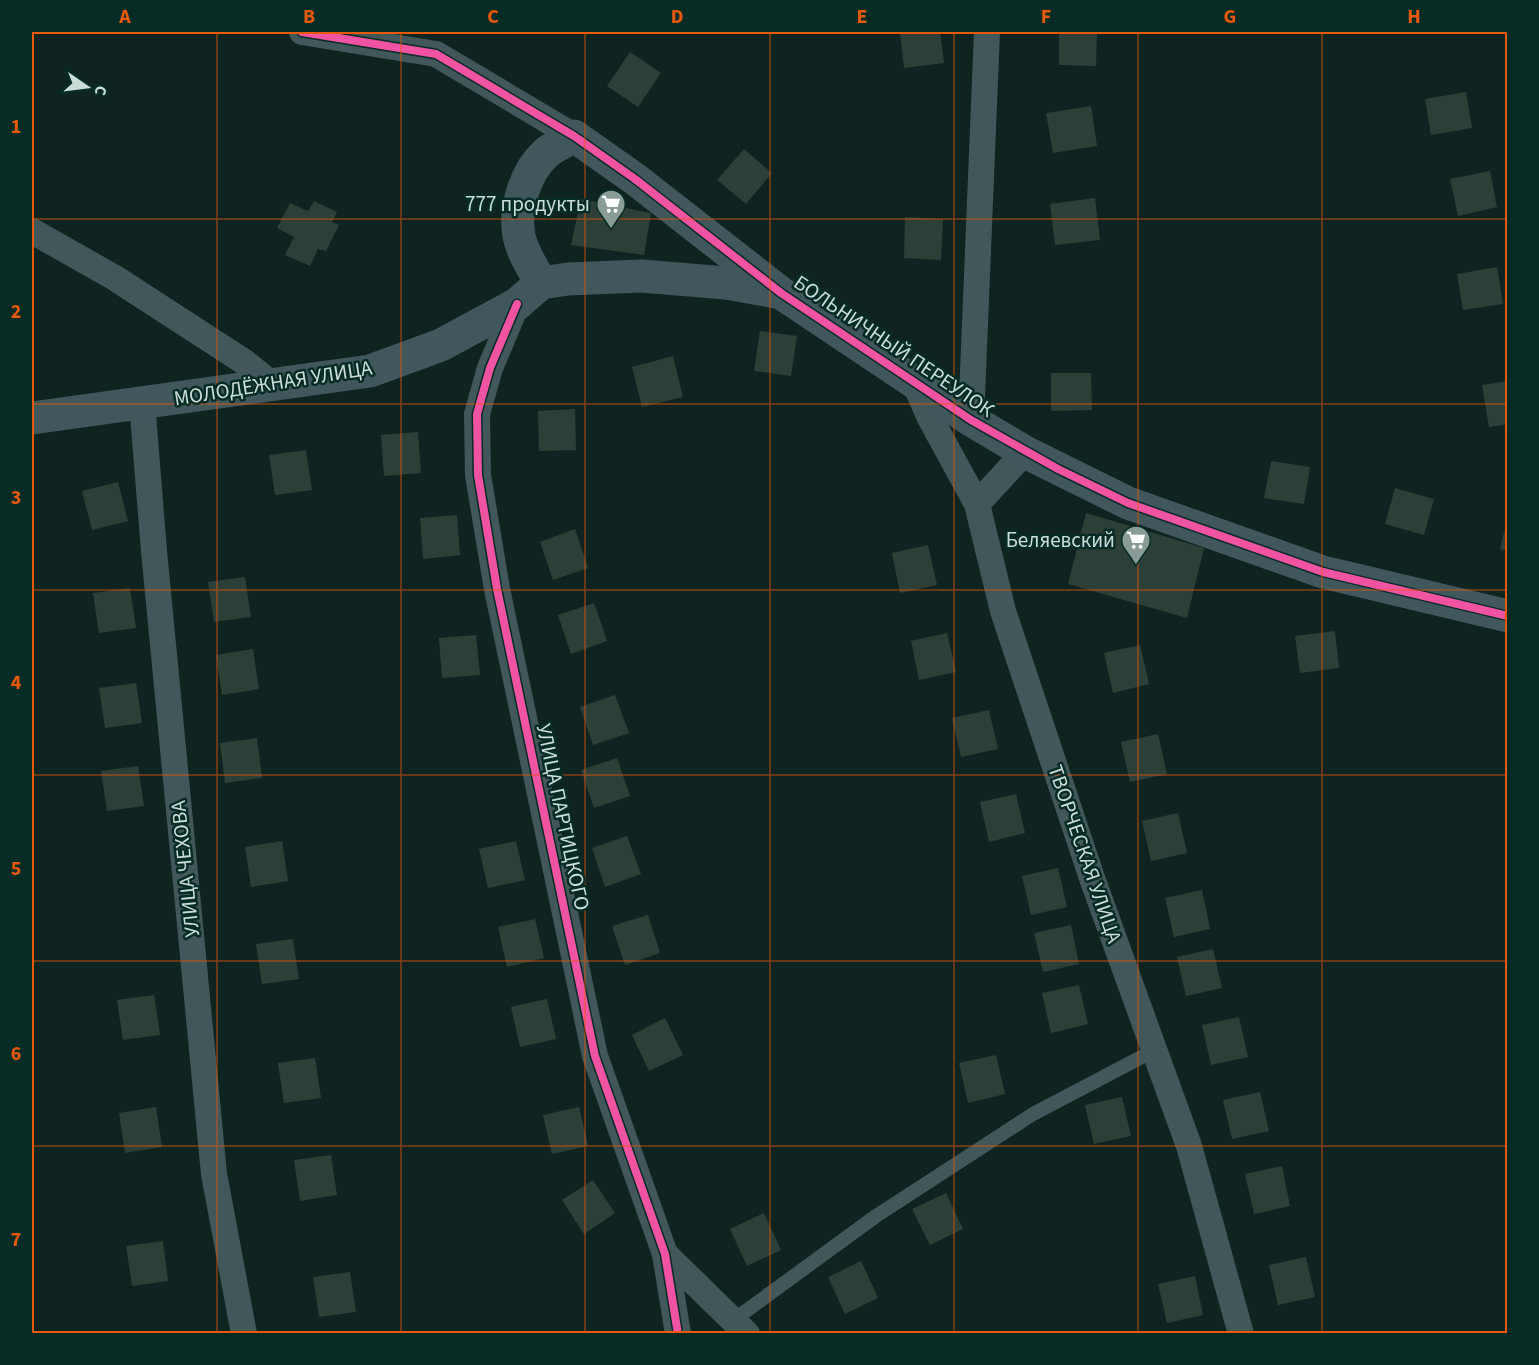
<svg xmlns="http://www.w3.org/2000/svg" width="1539" height="1365" font-family="'Source Sans 3',sans-serif">
<rect width="100%" height="100%" fill="#0f2420"/>
<g fill="#2d4037">
<polygon points="900,32 940,32 944,63 904,68"/>
<polygon points="1059,32 1097,32 1096,66 1059,65"/>
<polygon points="630,52 661,73 638,107 607,86"/>
<polygon points="1466,92 1472,128 1431,135 1425,99"/>
<polygon points="1091,106 1097,146 1053,153 1046,113"/>
<polygon points="744,149 772,173 746,204 717,180"/>
<polygon points="1490,171 1497,207 1458,216 1450,179"/>
<polygon points="1095,198 1100,240 1055,245 1050,204"/>
<polygon points="581,199 651,213 644,255 571,245"/>
<polygon points="314,201 337,212 332,222 339,225 326,251 318,249 310,266 285,255 294,237 277,228 290,203 308,211"/>
<polygon points="905,217 943,219 941,260 904,258"/>
<polygon points="1497,267 1503,304 1463,310 1457,274"/>
<polygon points="760,331 797,336 791,376 754,371"/>
<polygon points="673,356 683,397 642,407 632,367"/>
<polygon points="1051,373 1091,373 1092,410 1051,411"/>
<polygon points="1508,381 1508,424 1489,427 1482,385"/>
<polygon points="575,409 576,450 539,451 538,411"/>
<polygon points="418,432 421,473 384,476 381,435"/>
<polygon points="306,450 312,490 275,495 269,455"/>
<polygon points="1271,461 1310,467 1304,504 1264,498"/>
<polygon points="118,482 128,521 92,530 82,491"/>
<polygon points="1395,488 1434,499 1424,535 1385,524"/>
<polygon points="1086,513 1204,548 1187,618 1068,584"/>
<polygon points="457,515 460,555 423,559 420,518"/>
<polygon points="1507,520 1508,520 1508,551 1500,549"/>
<polygon points="575,529 588,568 553,580 540,542"/>
<polygon points="928,545 937,585 900,593 892,553"/>
<polygon points="245,577 251,617 214,622 208,582"/>
<polygon points="130,588 136,628 99,633 93,593"/>
<polygon points="594,603 607,641 571,654 558,615"/>
<polygon points="1335,631 1339,668 1300,673 1295,636"/>
<polygon points="947,633 956,672 919,680 911,641"/>
<polygon points="476,635 480,675 442,678 439,638"/>
<polygon points="1140,645 1149,684 1113,693 1104,653"/>
<polygon points="253,649 259,689 222,695 216,655"/>
<polygon points="136,683 142,723 105,728 99,688"/>
<polygon points="615,695 629,733 593,745 580,707"/>
<polygon points="989,710 998,749 961,757 952,718"/>
<polygon points="1158,734 1167,774 1130,782 1121,742"/>
<polygon points="257,738 262,778 225,783 220,743"/>
<polygon points="617,758 630,796 594,808 581,770"/>
<polygon points="138,766 144,806 107,811 101,771"/>
<polygon points="1016,794 1025,833 989,842 980,802"/>
<polygon points="1178,813 1187,853 1151,861 1142,821"/>
<polygon points="627,836 641,874 605,887 592,848"/>
<polygon points="282,841 288,881 251,887 245,847"/>
<polygon points="516,841 525,880 488,888 479,849"/>
<polygon points="1058,868 1067,907 1031,915 1022,876"/>
<polygon points="1202,890 1210,929 1174,937 1165,898"/>
<polygon points="648,915 660,953 625,965 612,926"/>
<polygon points="535,919 544,958 507,967 498,927"/>
<polygon points="1071,925 1079,964 1043,972 1034,933"/>
<polygon points="293,939 299,979 262,984 256,944"/>
<polygon points="1213,949 1222,988 1186,996 1177,957"/>
<polygon points="1079,985 1088,1024 1051,1033 1042,993"/>
<polygon points="154,995 160,1035 123,1040 117,1000"/>
<polygon points="547,999 556,1039 520,1047 511,1007"/>
<polygon points="1239,1017 1248,1057 1211,1065 1202,1025"/>
<polygon points="665,1018 683,1055 649,1071 632,1035"/>
<polygon points="996,1055 1005,1094 968,1103 959,1063"/>
<polygon points="315,1058 321,1098 284,1103 278,1063"/>
<polygon points="1260,1092 1269,1131 1232,1139 1223,1100"/>
<polygon points="1122,1097 1131,1136 1094,1144 1085,1105"/>
<polygon points="156,1107 162,1147 125,1153 119,1113"/>
<polygon points="579,1107 588,1146 552,1154 543,1115"/>
<polygon points="331,1155 337,1195 300,1201 294,1160"/>
<polygon points="1282,1166 1290,1206 1254,1214 1245,1174"/>
<polygon points="593,1180 615,1213 584,1234 562,1200"/>
<polygon points="946,1193 963,1229 930,1245 912,1209"/>
<polygon points="764,1213 781,1250 747,1266 730,1229"/>
<polygon points="163,1241 168,1281 132,1286 126,1246"/>
<polygon points="1306,1257 1315,1297 1278,1305 1269,1265"/>
<polygon points="861,1261 878,1298 845,1314 828,1277"/>
<polygon points="350,1272 356,1312 319,1317 313,1277"/>
<polygon points="1195,1276 1203,1315 1167,1323 1158,1284"/>
</g>
<g fill="none" stroke-linecap="round" stroke-linejoin="round">
<polyline stroke="#425759" stroke-width="14" points="735,1319 876,1216 1033,1114 1153,1051"/>
<g stroke="#425759" stroke-width="26">
<polyline points="302,32 436,54 574,136"/>
<polyline points="32,231 115,278 246,363 274,386"/>
<polyline points="517,304 490,368 477,414 478,475 497,589 595,1056 665,1254 678,1334"/>
<polyline points="914,382 930,418 977,504 1003,611 1092,878 1189,1146 1241,1334"/>
<polyline points="142,402 154,551 214,1174 244,1334"/>
<polyline points="971,420 987,32"/>
<polyline points="977,504 1025,452"/>
<polyline points="665,1254 747,1334"/>
</g>
<g stroke="#40575c" stroke-width="33">
<path d="M541 283C533 268 522 252 519 236 514 209 525 172 546 153 554 146 565 142 574 136L635 179 781 293 971 420 1025 452 1128 503 1323 572 1508 616"/>
<polyline points="32,418 370,371 441,345 517,304 541,283 568,279 641,276 726,283 776,292"/>
</g>
<g stroke="#072c26" stroke-width="11">
<g id="cycleway">
<polyline points="302,32 436,54 574,136 635,179 781,293 971,420 1058,469 1128,503 1323,572 1508,616"/>
<polyline points="517,304 490,368 477,414 478,475 497,589 595,1056 665,1254 678,1334"/>
</g>
</g>
<use href="#cycleway" stroke="#f153a3" stroke-width="8"/>
</g>
<path fill="none" stroke="#e8590c" stroke-width="1.5" stroke-opacity="0.55" d="M217 32V1334M401 32V1334M585 32V1334M770 32V1334M954 32V1334M1138 32V1334M1322 32V1334M32 219H1508M32 404H1508M32 590H1508M32 775H1508M32 961H1508M32 1146H1508"/>
<defs>
<g id="supermarket-pin" transform="scale(1.5)"><path d="M0 17L-7.5 6A9.5 9.5 0 1 1 7.5 6Z" fill="#899c98" stroke="#072c26"/><path d="M-6-5.5h2.5l.6 2H6L4.5 2H-2.5L-4.4-4H-6ZM-1.5 3.2a1.3 1.3 0 1 0 .1 0ZM3 3.2a1.3 1.3 0 1 0 .1 0Z" fill="#fff"/></g>
</defs>
<g fill-rule="evenodd">
<use href="#supermarket-pin" x="611" y="204"/>
<use href="#supermarket-pin" x="1136" y="540"/>
</g>
<g text-anchor="middle" stroke-width="5" stroke-linejoin="round" paint-order="stroke">
<g font-size="21" fill="#caddd9" stroke="#072c26" text-anchor="end">
<text x="590" y="211">777 продукты</text>
<text x="1115" y="547">Беляевский</text>
</g>
<g font-size="21" fill="#caddd9" stroke="#072c26">
<text transform="translate(894 346) rotate(34)" y="7">БОЛЬНИЧНЫЙ ПЕРЕУЛОК</text>
<text transform="translate(273 383) rotate(-9)" y="7">МОЛОДЁЖНАЯ УЛИЦА</text>
<text transform="translate(563 817) rotate(78)" y="7">УЛИЦА ПАРТИЦКОГО</text>
<text transform="translate(1085 854) rotate(71)" y="7">ТВОРЧЕСКАЯ УЛИЦА</text>
<text transform="translate(185 869) rotate(-96)" y="7">УЛИЦА ЧЕХОВА</text>
</g>
</g>
<rect width="1539" height="1365" fill="none" stroke="#072c26" stroke-width="66"/>
<g transform="translate(87 87) rotate(104)" stroke="#072c26" stroke-width="4.5" paint-order="stroke">
<path d="M0-4.5L10 22L0 15L-10 22Z" fill="#caddd9"/>
<text y="-9" font-size="16" font-weight="bold" text-anchor="middle" fill="#caddd9">С</text>
</g>
<rect x="33" y="33" width="1473" height="1299" fill="none" stroke="#e8590c" stroke-width="2"/>
<g font-size="20" text-anchor="middle" font-weight="bold" fill="#e8590c">
<text x="125" y="23">A</text>
<text x="309" y="23">B</text>
<text x="493" y="23">C</text>
<text x="677" y="23">D</text>
<text x="862" y="23">E</text>
<text x="1046" y="23">F</text>
<text x="1230" y="23">G</text>
<text x="1414" y="23">H</text>
<text x="16" y="133">1</text>
<text x="16" y="318">2</text>
<text x="16" y="504">3</text>
<text x="16" y="689">4</text>
<text x="16" y="875">5</text>
<text x="16" y="1060">6</text>
<text x="16" y="1246">7</text>
</g>
</svg>
